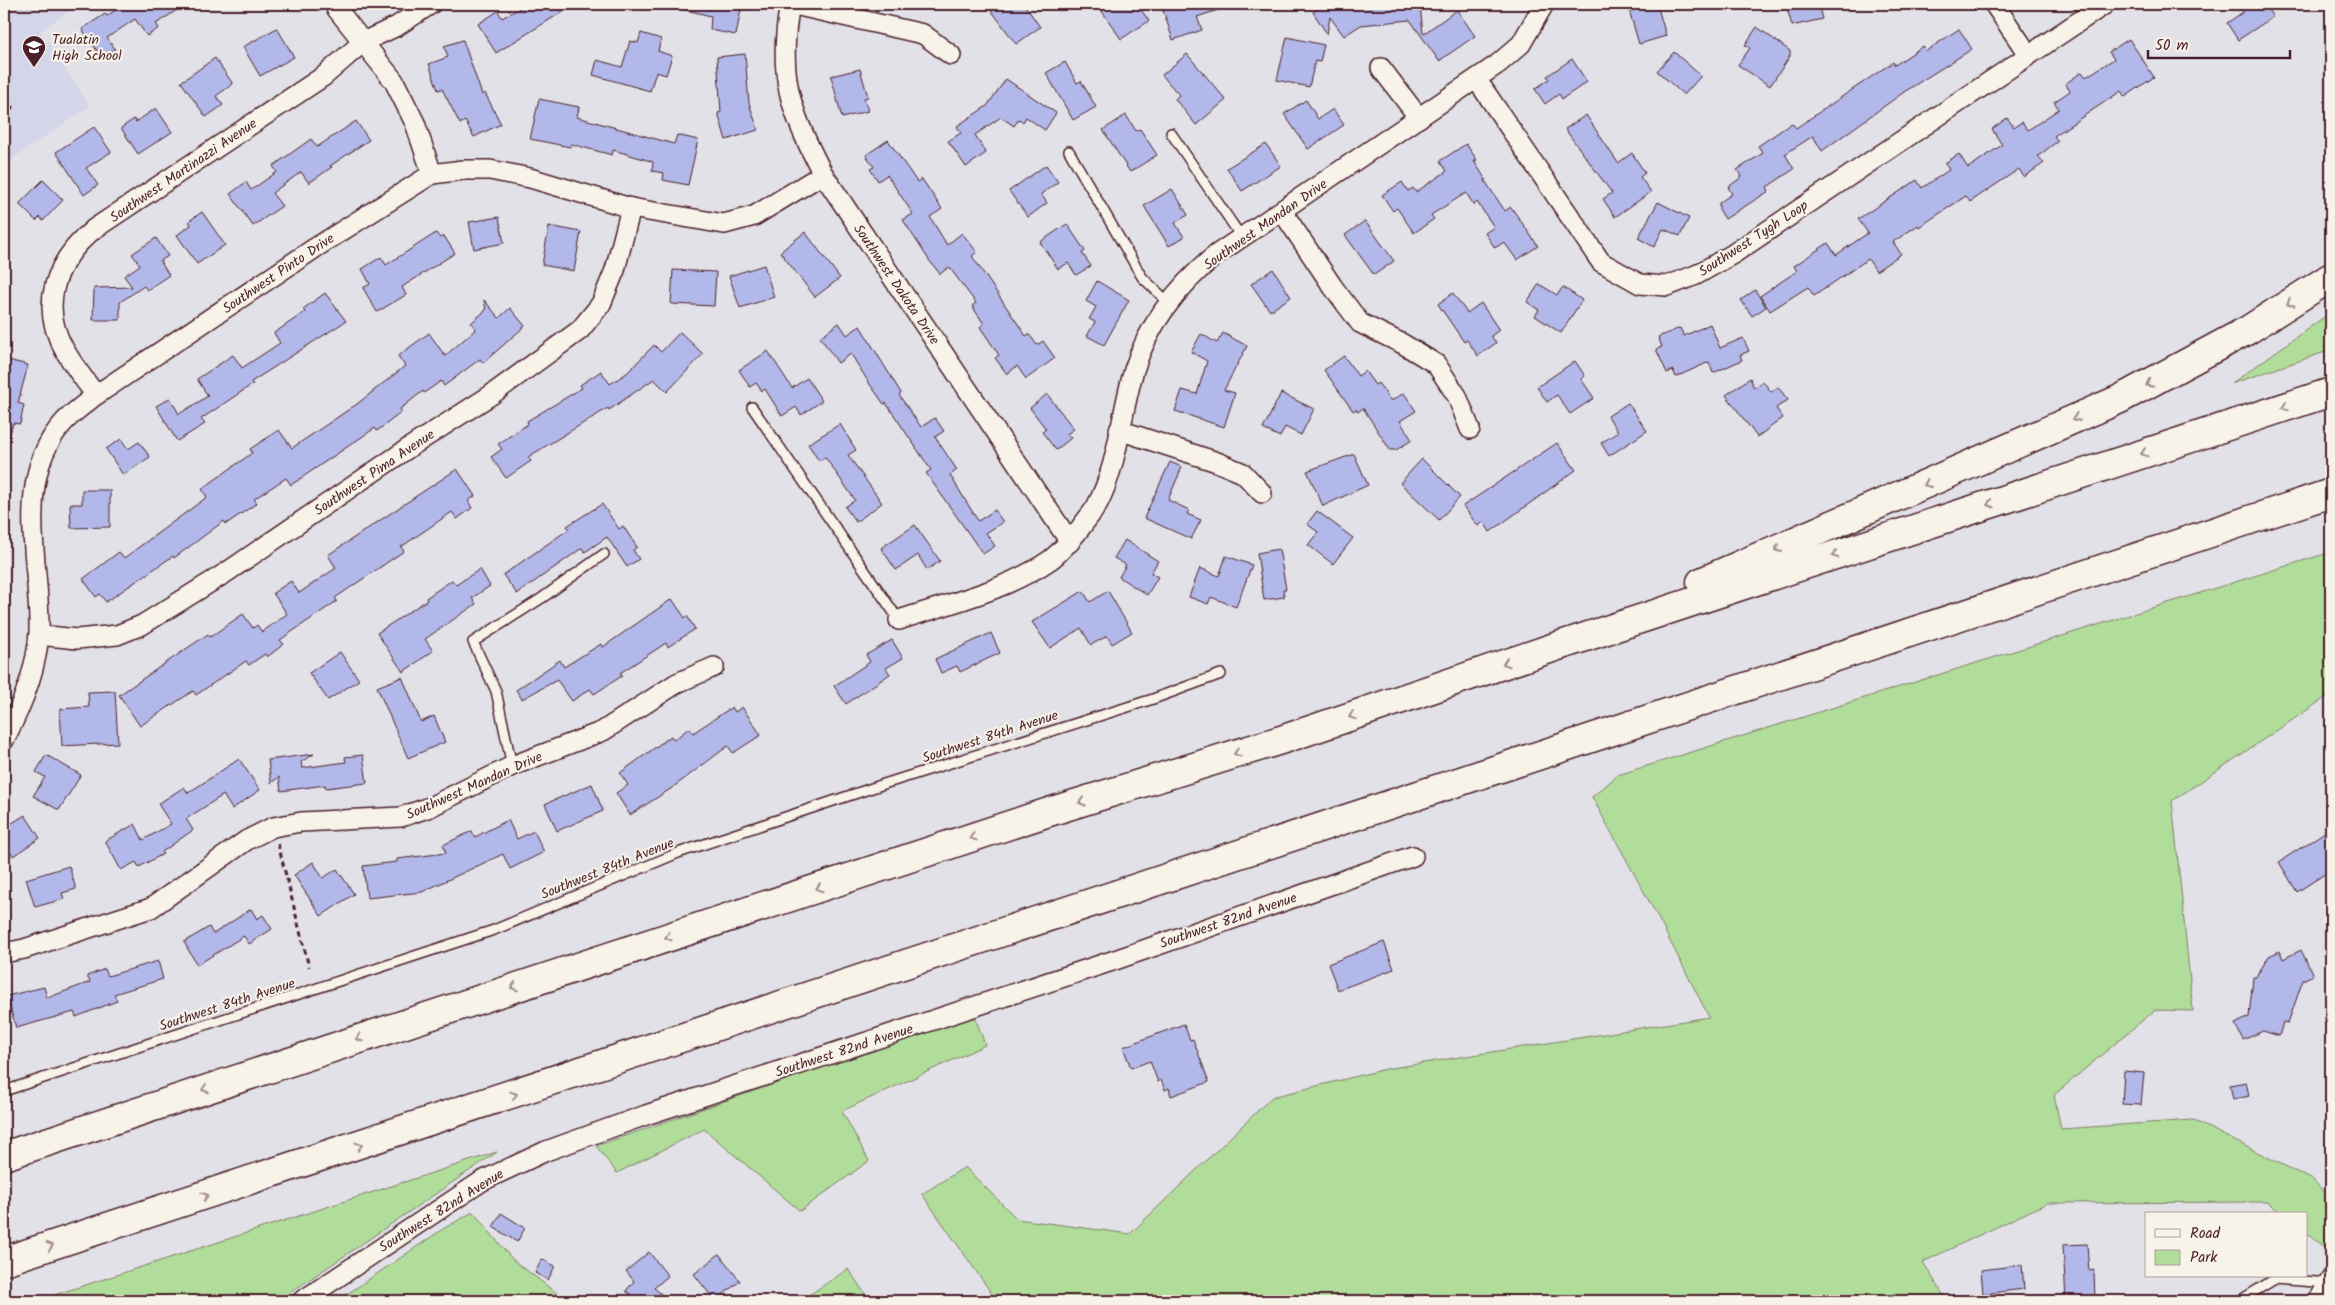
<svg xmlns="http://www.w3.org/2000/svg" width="2335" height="1305" font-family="Kalam,sans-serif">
<rect width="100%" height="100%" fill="#e2e1e8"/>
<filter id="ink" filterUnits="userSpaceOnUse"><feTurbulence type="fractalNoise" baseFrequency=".02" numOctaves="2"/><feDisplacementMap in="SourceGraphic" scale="10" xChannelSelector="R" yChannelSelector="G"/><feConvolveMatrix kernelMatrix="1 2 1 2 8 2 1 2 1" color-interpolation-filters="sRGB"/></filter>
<g filter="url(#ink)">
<polygon fill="#d4d5e8" points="4,4 80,4 40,31 90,106 4,164"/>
<g fill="#b1dd9b" stroke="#7e7e63">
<polygon points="2331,312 2331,350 2231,384"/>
<polygon points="2331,552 2331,694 2172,801 2193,1011 2155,1010 2054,1095 2061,1129 2193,1120 2313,1180 2331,1199 2330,1251 2306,1232 2306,1214 2283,1214 2267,1202 2047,1203 1923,1262 1947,1301 997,1301 922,1194 965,1167 1017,1219 1130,1234 1272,1097 1386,1069 1709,1017 1655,912 1592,797 1618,775"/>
<polygon points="974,1014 985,1045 842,1111 869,1161 800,1211 704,1129 617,1173 596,1146"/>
<polygon points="497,1152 278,1301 36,1301"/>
<polygon points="473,1212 513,1260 567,1301 337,1301 443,1229"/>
<polygon points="848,1269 870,1301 800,1301"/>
</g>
<g fill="#b2b8e9" stroke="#4a1f2b">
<polygon points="124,4 186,4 156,24 159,28 147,36 135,19 107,38 115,49 102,58 82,29 105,14 107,16"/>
<polygon points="527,4 575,4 496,53 478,24 498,11 502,18"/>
<polygon points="683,4 742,4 736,35 710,30 711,16 682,9"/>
<polygon points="1000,4 1024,4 1040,27 1016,44 991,10"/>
<polygon points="1097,4 1137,4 1149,21 1121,39"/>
<polygon points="1161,4 1229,4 1230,6 1197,17 1202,30 1173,40"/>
<polygon points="1322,4 1420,4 1423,34 1457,10 1475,36 1439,61 1410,20 1361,25 1344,36 1330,17 1327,34 1313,12 1323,6"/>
<polygon points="1651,4 1657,4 1666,36 1639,44 1629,10"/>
<polygon points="1786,4 1818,4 1822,19 1792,26"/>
<polygon points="2238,4 2264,4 2273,17 2238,40 2227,23 2243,12"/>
<polygon points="1757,27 1790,51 1790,56 1770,86 1738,65 1750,48 1745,45"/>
<polygon points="277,28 294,57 260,76 243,47"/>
<polygon points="1959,29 1972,49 1904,92 1822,151 1813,136 1785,154 1794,169 1767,187 1769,191 1725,219 1719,209 1719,203 1732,194 1728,187 1742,177 1737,170 1763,153 1758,146 1792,123 1796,128 1893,62 1895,65 1923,46 1926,51"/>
<polygon points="641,33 661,39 658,51 672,56 666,75 656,72 650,91 593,75 597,60 622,67 630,41 638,43"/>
<polygon points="1287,37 1324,45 1320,62 1315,61 1309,87 1277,80"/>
<polygon points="2129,39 2154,77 2125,97 2121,91 2054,136 2058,141 2038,156 2044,163 2024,177 2019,169 1970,202 1966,196 1919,227 1918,225 1893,242 1901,254 1876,271 1868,259 1814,296 1808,287 1770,311 1760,296 1797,271 1794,266 1828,243 1836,255 1868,233 1858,219 1917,180 1922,188 1949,170 1945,163 1959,154 1968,168 2002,145 1992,129 2007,118 2014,127 2022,122 2028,130 2059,109 2054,102 2070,91 2065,84 2082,72 2086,77 2114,59 2109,52"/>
<polygon points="463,40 482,95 485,93 501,124 474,137 465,121 460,124 442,89 438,90 429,64 448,57 444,46"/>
<polygon points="1674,52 1701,76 1684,95 1657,71"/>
<polygon points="745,54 749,103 758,130 726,140 718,113 721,112 717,57"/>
<polygon points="1187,54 1226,100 1196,125 1175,99 1179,95 1162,75"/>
<polygon points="215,58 233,84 216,96 223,105 206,117 181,82"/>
<polygon points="1572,59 1587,82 1562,99 1559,94 1545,104 1535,89 1549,79 1547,76"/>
<polygon points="1065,62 1077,83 1081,81 1096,107 1073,120 1046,73"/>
<polygon points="860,69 868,97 864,98 868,111 842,118 831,76"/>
<polygon points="1006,79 1056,113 1045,130 1026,117 1023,122 1019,119 1014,126 1001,117 975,135 986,153 966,167 948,141 961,133 957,126 987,106"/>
<polygon points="539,99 579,107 577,117 674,144 677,135 698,140 688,185 663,180 664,173 652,171 653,162 644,159 613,150 612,155 571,144 570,147 530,139"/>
<polygon points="1306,100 1318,119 1333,109 1344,125 1308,149 1284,114"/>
<polygon points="156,108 172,132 138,154 121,128 134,119 136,122"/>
<polygon points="1126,115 1136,131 1140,129 1157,155 1130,172 1103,130"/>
<polygon points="1586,115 1618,163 1632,153 1645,173 1640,177 1651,192 1615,217 1603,199 1612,193 1565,129"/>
<polygon points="356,121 369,140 330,166 332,167 309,183 301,172 272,193 282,206 253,226 230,194 246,182 251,190 277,172 273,166 311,139 317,147"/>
<polygon points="94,127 111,152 86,168 98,185 84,195 56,152"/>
<polygon points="888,140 917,182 922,179 942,209 930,217 947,245 962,233 977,252 972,256 1026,336 1029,334 1037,345 1043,341 1055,358 1026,379 1017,366 1007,374 995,358 999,355 980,327 984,324 972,306 976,303 949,267 940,274 929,260 903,220 913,214 887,175 878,181 870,169 874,167 866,155"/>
<polygon points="1266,144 1281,166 1242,191 1227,168"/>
<polygon points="1466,144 1477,160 1474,161 1486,180 1485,181 1505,211 1511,207 1538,246 1517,260 1504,242 1495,248 1485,233 1494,227 1477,202 1474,205 1466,193 1431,215 1434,219 1414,233 1397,208 1393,211 1382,195 1402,182 1408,191 1413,188 1416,192 1447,171 1440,161"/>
<polygon points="1046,165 1058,182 1041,194 1047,203 1028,217 1009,191"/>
<polygon points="43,180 63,200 43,221 40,217 36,221 19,204"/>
<polygon points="1172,189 1188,215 1175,223 1184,237 1169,246 1144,206"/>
<polygon points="1658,202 1689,218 1680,236 1663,229 1654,247 1638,238"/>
<polygon points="202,212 225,245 197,264 177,235 191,225 189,221"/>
<polygon points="499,217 504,243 474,249 469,222"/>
<polygon points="1365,221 1394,261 1374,275 1345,235"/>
<polygon points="1067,224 1085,251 1082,253 1091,266 1076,275 1068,263 1058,269 1040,242"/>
<polygon points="549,226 581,232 574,271 542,265"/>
<polygon points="805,232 840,278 815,297 780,252"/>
<polygon points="436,233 440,238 444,236 455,253 402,287 406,295 377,312 363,288 370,284 362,269 381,257 386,265"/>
<polygon points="156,238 168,256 160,261 169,275 147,290 144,286 120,302 120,320 93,320 94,288 132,287 124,276 140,265 132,254"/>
<polygon points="764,265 774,297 740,308 729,276"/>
<polygon points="1273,269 1291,297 1270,311 1251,284"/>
<polygon points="673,270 716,272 714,306 671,304"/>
<polygon points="1097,281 1129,300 1104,345 1087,336 1095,322 1089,319 1096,307 1086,301"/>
<polygon points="1539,284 1557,295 1563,287 1582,300 1561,333 1535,316 1539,310 1527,302"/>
<polygon points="1755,290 1766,307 1752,316 1741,300"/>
<polygon points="325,293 346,321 251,382 253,384 201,419 205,424 177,441 156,406 170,398 179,414 208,396 197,379 233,355 242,368 280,343 274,333 305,312 303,309"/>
<polygon points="1453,293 1467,313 1481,303 1499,330 1491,336 1496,343 1478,356 1467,340 1464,342 1438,304"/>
<polygon points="484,300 499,318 510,308 525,326 483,363 480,359 444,386 441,381 424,393 423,391 400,409 402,412 377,431 375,428 291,485 286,478 254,499 257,503 226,524 224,521 174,558 173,556 106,602 100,594 96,597 83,579 119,552 124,558 207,497 202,489 252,453 250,449 279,430 292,448 357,404 405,366 398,356 429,333 445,356 476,329 471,323 486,310"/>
<polygon points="839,323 847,335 860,326 901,393 899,395 921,427 935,418 944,431 935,437 957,470 950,475 978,521 995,510 1003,522 986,533 995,546 983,554 926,473 931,470 886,403 884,404 869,383 851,354 838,363 820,337"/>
<polygon points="1710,324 1720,348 1743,338 1749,351 1740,355 1742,360 1713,373 1709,362 1676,377 1673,370 1667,373 1656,349 1662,347 1658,337 1680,328 1684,336"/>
<polygon points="680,332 703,354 667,392 654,379 609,410 608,408 528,457 531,461 506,478 491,457 502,449 498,444 528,424 527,421 582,388 580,385 601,371 610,384 627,373 654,345 661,352"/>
<polygon points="1223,333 1247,346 1224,390 1235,393 1224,427 1175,411 1182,390 1197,394 1207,361 1191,352 1201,334 1217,343"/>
<polygon points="768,351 792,388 807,378 822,401 801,415 796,407 782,416 765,389 762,391 756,383 750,387 739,370"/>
<polygon points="1344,356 1358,376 1365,371 1375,385 1378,383 1391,401 1404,393 1416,411 1400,421 1412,440 1396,450 1390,450 1363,408 1358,412 1356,409 1353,411 1324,370"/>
<polygon points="4,359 28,365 18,403 24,405 20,424 13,423 9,438 4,437"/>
<polygon points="1575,361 1585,376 1581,379 1594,398 1570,414 1557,395 1547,402 1537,387"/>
<polygon points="1750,378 1754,388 1763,381 1771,392 1778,387 1788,400 1776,408 1783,418 1757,437 1726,395"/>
<polygon points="1281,393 1314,409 1301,435 1285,427 1280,437 1263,429"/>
<polygon points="1047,394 1074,429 1067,434 1071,438 1056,450 1042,432 1046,429 1030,408"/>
<polygon points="1628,403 1647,431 1609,456 1601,443 1618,432 1608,416"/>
<polygon points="840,424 856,450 848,455 882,503 856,522 845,507 855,500 825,457 819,461 808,444"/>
<polygon points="121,439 128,449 139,442 150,457 123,475 106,449"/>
<polygon points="1557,443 1576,470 1490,532 1484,522 1478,526 1463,506"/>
<polygon points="1354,454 1368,485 1323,506 1307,471"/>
<polygon points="1422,459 1460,497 1439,520 1400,483"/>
<polygon points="1170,462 1182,467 1168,500 1189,510 1187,514 1201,520 1191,539 1144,518"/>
<polygon points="457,469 475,496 468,501 472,508 457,519 452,512 401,547 404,551 335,598 337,601 280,640 284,644 267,657 265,654 249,665 246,661 196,695 193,691 140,726 119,695 208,634 210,637 243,614 253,628 257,625 262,632 287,614 273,593 291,581 299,593 336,568 328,555"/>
<polygon points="82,490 110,490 110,527 71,528 70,504 82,504"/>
<polygon points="602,504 619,529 623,526 637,547 633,550 639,559 627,567 607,537 585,552 582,548 517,594 503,575 569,529 567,526"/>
<polygon points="1317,511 1353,538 1333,564 1308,545 1318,532 1307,524"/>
<polygon points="915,525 940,561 927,570 918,555 896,570 881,548"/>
<polygon points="1125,540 1158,561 1151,573 1158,577 1147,595 1119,577 1126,565 1114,558"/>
<polygon points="1279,549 1286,589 1283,589 1284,597 1264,600 1257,553"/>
<polygon points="1226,556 1252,565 1236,607 1211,597 1208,604 1189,597 1200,568 1219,576"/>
<polygon points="480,569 490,586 472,598 476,604 425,639 433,651 403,672 377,633 427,600 426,598 452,580 456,585"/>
<polygon points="1083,591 1090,602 1108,591 1132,632 1112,644 1107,636 1091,645 1081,628 1050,648 1032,622"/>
<polygon points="672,599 685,618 687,616 695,629 668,647 666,643 620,673 622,676 594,694 590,689 572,701 557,680 522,699 516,690 560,660 564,667 601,644 603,647"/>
<polygon points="991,633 1000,653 960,672 957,666 941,673 935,659"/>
<polygon points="892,640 903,658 886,668 890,674 846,704 834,686 870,662 866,655"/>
<polygon points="340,652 359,680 328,700 309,673"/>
<polygon points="402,677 421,722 434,716 445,742 408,758 377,687"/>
<polygon points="115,691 118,743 62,746 60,709 89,707 88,692"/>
<polygon points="732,707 735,712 742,707 761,735 733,753 728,746 672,788 630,815 616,793 628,785 620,773 671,736 674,740 689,728 693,733"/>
<polygon points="314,754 301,762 302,768 346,762 345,757 363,755 367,783 326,788 325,785 281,791 279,777 271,783 268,760"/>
<polygon points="46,755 81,775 59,810 33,796 45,777 36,772"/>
<polygon points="239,759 260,790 232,809 223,795 186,819 193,830 162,852 163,854 139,867 136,862 121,870 105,841 135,824 143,840 171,824 158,804 184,787 188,793"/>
<polygon points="592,784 603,811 557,831 545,804"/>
<polygon points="25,815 40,838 13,856 4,842 10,837 4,828"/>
<polygon points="508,820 517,839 534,831 544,852 510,869 503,854 422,892 367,898 363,866 397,862 397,859 446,853 443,845 472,831 475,837"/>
<polygon points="2331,828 2331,870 2297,892 2279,862"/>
<polygon points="313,862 323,878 337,869 354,894 321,916 294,875"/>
<polygon points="69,866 76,889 62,893 64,899 35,907 26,879"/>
<polygon points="251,909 257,919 263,915 272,929 249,944 244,936 197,965 184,942 209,927 213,934"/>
<polygon points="1384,942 1394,969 1338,990 1328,964"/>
<polygon points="2301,950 2313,975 2303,980 2288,1023 2283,1022 2279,1036 2263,1031 2243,1040 2235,1024 2249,1017 2253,977 2256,977 2269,956 2280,951 2283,959"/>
<polygon points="158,961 163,979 114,994 117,1001 76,1017 74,1012 16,1028 7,996 44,987 47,998 90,982 87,976 105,969 108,976"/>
<polygon points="1184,1024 1190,1040 1193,1039 1209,1082 1171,1096 1169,1088 1165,1090 1161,1080 1158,1082 1150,1061 1131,1068 1123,1047"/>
<polygon points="2124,1071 2144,1073 2141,1105 2122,1104"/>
<polygon points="2246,1082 2249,1096 2233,1100 2230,1085"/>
<polygon points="501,1213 525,1228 517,1242 493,1227"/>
<polygon points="2087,1244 2089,1271 2094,1270 2095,1301 2066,1301 2063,1245"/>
<polygon points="649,1252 668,1276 654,1288 670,1301 639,1301 626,1291 634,1281 626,1271"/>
<polygon points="719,1254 740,1281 715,1301 694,1274"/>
<polygon points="542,1259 555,1266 548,1280 535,1273"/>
<polygon points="2022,1265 2024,1289 1983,1294 1981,1270"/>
</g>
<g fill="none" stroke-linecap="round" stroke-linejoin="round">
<g stroke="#4a1f2b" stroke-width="12">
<g id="service">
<polyline points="1171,133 1242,238"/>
<polyline points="1069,151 1142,277 1169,303"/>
<polyline points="752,407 899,620"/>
<polyline points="512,766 496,691 473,642 542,598 604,554"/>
<polyline points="4,1091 494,930 678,853 887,783 1153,699 1221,674"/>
<polyline points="2239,1301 2275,1279 2329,1283"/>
</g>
</g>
<g stroke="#4a1f2b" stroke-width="22">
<g id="minor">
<path d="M790 4C777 74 790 112 823 174L1070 542"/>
<polyline points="790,4 923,34 951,55"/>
<polyline points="1994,4 2028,54"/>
<polyline points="336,8 394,81 415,123 432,174"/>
<polyline points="1381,68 1419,118"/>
<polyline points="1477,80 1601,262 1640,284 1667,286 1696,275 1733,254 2105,4"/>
<polyline points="1282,211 1333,287 1360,323 1403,344 1436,364 1457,396 1470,429"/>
<path d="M96 395C85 381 74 366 65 351 38 305 56 260 94 229L324 76 363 42 397 26 431 4"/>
<polyline points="1119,430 1217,462 1243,473 1262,493"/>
<path d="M899 620C950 603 1005 591 1050 560 1061 552 1070 541 1079 530 1084 522 1092 514 1097 505 1118 466 1121 413 1134 370 1149 322 1179 285 1217 254L1498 64 1521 44 1544 4"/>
<polyline points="39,635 77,639 117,635 142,625 227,572 410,447 491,395 580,330 601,304 615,270 631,208"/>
<path d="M4 740C21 708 37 669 39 632 41 565 12 478 64 422 73 412 85 404 96 395L315 248 432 174 463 170H490L530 178 631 208 724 224 754 216 823 174"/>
<polyline points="4,953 24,949 151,908 247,840 273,827 301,822 401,817 430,807 512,766 603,731 677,683 714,667"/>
<polyline points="302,1301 482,1181 546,1151 646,1115 1115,960 1413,856"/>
<polyline points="2318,1301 2331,1279"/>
</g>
</g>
<g stroke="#4a1f2b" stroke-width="31">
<g id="motorway">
<polyline points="1701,582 2120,399 2248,330 2331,277"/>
<polyline points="4,1156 1052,811 1284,739 1552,648 2331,392"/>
<path d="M4 1261C781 1011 1555 748 2331 493"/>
</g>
</g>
<g stroke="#4a1f2b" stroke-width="3" stroke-dasharray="5 4" stroke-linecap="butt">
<polyline points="4,17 11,4"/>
<polyline points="4,80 12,107 4,126"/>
<polyline points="278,844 309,967"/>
</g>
<use href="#service" stroke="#f7f3e8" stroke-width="9"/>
<use href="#minor" stroke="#f7f3e8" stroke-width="19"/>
<use href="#motorway" stroke="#f7f3e8" stroke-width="28"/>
</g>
<defs><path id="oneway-chevron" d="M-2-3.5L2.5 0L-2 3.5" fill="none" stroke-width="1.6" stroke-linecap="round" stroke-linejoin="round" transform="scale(1.25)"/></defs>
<g stroke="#a0898a">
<use href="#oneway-chevron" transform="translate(2290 303) rotate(148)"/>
<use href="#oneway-chevron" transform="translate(2149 384) rotate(153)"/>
<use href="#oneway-chevron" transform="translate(2285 407) rotate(162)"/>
<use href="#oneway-chevron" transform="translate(2076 418) rotate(156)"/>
<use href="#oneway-chevron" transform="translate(2144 453) rotate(162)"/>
<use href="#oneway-chevron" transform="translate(1927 484) rotate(156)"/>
<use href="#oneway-chevron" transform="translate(1990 504) rotate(162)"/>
<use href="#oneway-chevron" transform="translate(1778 549) rotate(156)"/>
<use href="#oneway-chevron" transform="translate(1835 555) rotate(162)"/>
<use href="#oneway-chevron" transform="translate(1506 663) rotate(161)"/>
<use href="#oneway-chevron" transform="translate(1352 716) rotate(161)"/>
<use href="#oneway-chevron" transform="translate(1237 753) rotate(163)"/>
<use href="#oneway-chevron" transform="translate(1082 802) rotate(163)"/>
<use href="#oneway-chevron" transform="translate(973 837) rotate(162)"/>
<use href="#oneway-chevron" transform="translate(819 888) rotate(162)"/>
<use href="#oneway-chevron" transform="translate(668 937) rotate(162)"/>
<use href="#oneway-chevron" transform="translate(514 987) rotate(162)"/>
<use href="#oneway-chevron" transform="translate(359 1038) rotate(162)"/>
<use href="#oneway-chevron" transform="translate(205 1089) rotate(161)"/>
<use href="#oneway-chevron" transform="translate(514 1095) rotate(-18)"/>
<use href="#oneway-chevron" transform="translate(359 1146) rotate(-18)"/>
<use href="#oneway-chevron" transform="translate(205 1196) rotate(-18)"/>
<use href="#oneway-chevron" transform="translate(50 1246) rotate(-18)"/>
</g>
</g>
<defs>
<g id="school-pin" transform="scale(1.25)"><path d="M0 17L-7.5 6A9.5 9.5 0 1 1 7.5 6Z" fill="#4a1f2b" stroke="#f7f3e8"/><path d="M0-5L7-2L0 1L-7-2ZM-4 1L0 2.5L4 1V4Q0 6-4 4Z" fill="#fff"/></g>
</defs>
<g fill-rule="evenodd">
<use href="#school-pin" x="34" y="47"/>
</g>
<g text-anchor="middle" stroke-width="4" stroke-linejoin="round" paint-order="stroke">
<g font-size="14" fill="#4a1f2b" stroke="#f7f3e8" text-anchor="start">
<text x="52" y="44">Tualatin<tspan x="52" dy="16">High School</tspan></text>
</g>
<g font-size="14" fill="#4a1f2b" stroke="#f7f3e8">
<text transform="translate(183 170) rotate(-34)" y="5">Southwest Martinazzi Avenue</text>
<text transform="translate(1265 224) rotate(-35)" y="5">Southwest Mandan Drive</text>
<text transform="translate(1753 238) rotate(-33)" y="5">Southwest Tygh Loop</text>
<text transform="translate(278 273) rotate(-34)" y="5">Southwest Pinto Drive</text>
<text transform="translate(897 284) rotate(56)" y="5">Southwest Dakota Drive</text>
<text transform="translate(374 472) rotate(-34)" y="5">Southwest Pima Avenue</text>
<text transform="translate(990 736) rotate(-18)" y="5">Southwest 84th Avenue</text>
<text transform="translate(474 785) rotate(-24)" y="5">Southwest Mandan Drive</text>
<text transform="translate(607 868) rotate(-22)" y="5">Southwest 84th Avenue</text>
<text transform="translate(1228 920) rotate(-19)" y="5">Southwest 82nd Avenue</text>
<text transform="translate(227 1004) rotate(-18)" y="5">Southwest 84th Avenue</text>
<text transform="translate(844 1050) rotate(-18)" y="5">Southwest 82nd Avenue</text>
<text transform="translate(441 1210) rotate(-32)" y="5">Southwest 82nd Avenue</text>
</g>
</g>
<rect width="2335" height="1305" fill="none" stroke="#f7f3e8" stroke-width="20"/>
<rect x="10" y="10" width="2315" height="1285" fill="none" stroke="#4a1f2b" stroke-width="2" filter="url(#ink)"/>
<rect x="2145" y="1212" width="162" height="65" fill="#f7f3e8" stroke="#b29e9c"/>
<rect x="2155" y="1229" width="25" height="8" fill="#f7f3e8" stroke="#b29e9c"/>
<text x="2190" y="1238" font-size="15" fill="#4a1f2b">Road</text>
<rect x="2155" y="1250" width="25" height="15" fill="#b1dd9b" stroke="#b29e9c"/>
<text x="2190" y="1262" font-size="15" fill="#4a1f2b">Park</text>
<path d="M2148 50v8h142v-8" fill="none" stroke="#4a1f2b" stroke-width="2.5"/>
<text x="2155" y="50" font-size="15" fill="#4a1f2b" stroke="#f7f3e8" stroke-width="4" paint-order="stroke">50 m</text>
</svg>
